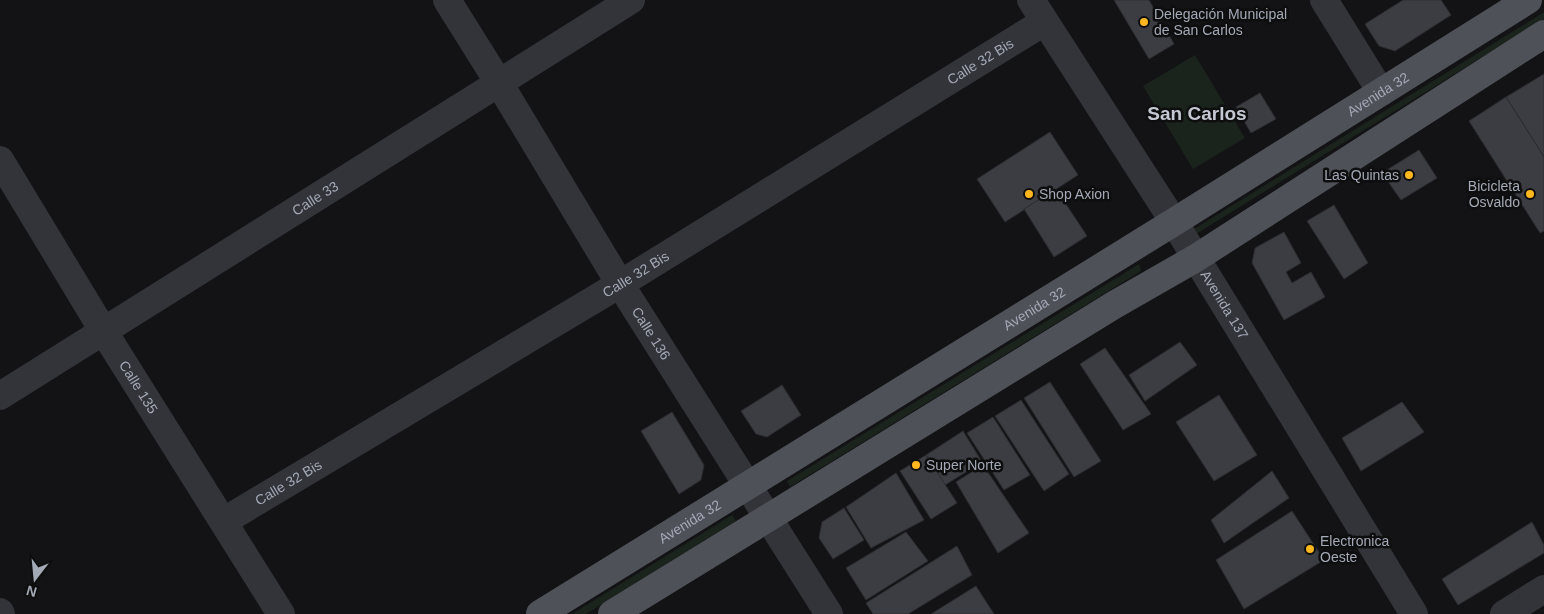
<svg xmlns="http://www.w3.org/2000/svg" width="1544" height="614" font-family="Arial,sans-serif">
<rect width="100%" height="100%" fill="#131315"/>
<g fill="#1a231c">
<polygon points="1544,12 1544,19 1188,239 1186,234"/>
<polygon points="1195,55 1245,138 1193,169 1143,86"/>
<polygon points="1139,264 1141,271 790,487 787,481"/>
<polygon points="732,515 736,521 586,614 572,614"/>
</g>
<g fill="#3c3d42" stroke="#2c2c31">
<polygon points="1114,0 1149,0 1174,44 1149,59"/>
<polygon points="1403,0 1441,0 1451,15 1395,51 1379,46 1365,24"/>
<polygon points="1544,74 1544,157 1506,97"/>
<polygon points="1260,93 1276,119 1251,133 1236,107"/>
<polygon points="1506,97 1544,157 1544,231 1540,233 1469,121"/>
<polygon points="1050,132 1078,175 1005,222 977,179"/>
<polygon points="1419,150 1437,178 1401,200 1382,173"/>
<polygon points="1056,189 1087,236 1054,257 1024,209"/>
<polygon points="1334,205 1368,263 1344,279 1307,221"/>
<polygon points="1284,232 1301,263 1286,272 1292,283 1311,272 1325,297 1284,320 1252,263 1255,248"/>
<polygon points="1180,342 1197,365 1145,401 1129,375"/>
<polygon points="1105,348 1151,414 1123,430 1080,364"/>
<polygon points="1050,382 1101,461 1074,477 1024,398"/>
<polygon points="782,385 801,415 767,437 756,434 741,411"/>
<polygon points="1219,395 1257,455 1214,481 1176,422"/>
<polygon points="1021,400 1069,474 1044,491 995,416"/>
<polygon points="1402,402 1424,432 1361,471 1342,438"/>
<polygon points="672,412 704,465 701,480 679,494 641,431"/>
<polygon points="993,417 1030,475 1004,490 967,433"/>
<polygon points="963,431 982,462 945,485 926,455"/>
<polygon points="926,455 957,503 931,519 900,471"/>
<polygon points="983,465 1029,533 998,553 956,482"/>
<polygon points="1272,471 1289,498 1224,543 1211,520"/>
<polygon points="896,473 924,520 871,548 846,507"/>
<polygon points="844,508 864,540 833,559 819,538 822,522"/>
<polygon points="1292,511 1324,560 1244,609 1216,560"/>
<polygon points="1532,522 1544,545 1544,553 1458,605 1442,579"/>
<polygon points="906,532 928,561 866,600 846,568"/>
<polygon points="957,546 972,575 908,614 873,614 866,603"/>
<polygon points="976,586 994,614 931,614"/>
</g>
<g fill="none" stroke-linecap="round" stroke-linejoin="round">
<g stroke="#33343a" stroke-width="28">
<path id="s1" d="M447 0 499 83 620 284 829 614"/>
<path id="s2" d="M1031 0 1174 222 1414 614"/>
<polyline points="1324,0 1381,92"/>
<path id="s3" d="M0 160 104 332 281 614"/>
<path id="s4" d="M0 396 631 0"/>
<path id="s5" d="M224 521 620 284 1044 22"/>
<polyline points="0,612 1,614"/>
<polyline points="1504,614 1544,589"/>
</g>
<g stroke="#4f5159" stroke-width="28">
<path id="s6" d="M540 614 1174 222 1528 0"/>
<polyline points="612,614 1114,305 1196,258 1544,34"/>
</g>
</g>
<g fill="#ffb720" stroke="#0e0e0f" stroke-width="2">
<circle cx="1144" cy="22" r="5"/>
<circle cx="1409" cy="175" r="5"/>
<circle cx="1029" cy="194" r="5"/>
<circle cx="1530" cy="194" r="5"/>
<circle cx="916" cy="465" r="5"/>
<circle cx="1310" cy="549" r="5"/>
</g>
<g text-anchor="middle" stroke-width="5" stroke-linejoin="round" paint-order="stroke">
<g font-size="14" fill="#a3a9b6" stroke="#0e0e0f" text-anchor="start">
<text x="1154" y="19">Delegación Municipal<tspan x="1154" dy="16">de San Carlos</tspan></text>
<text x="1399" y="180" text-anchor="end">Las Quintas</text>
<text x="1520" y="191" text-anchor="end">Bicicleta<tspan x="1520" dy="16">Osvaldo</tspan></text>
<text x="1039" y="199">Shop Axion</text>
<text x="926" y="470">Super Norte</text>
<text x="1320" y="546">Electronica<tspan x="1320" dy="16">Oeste</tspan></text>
</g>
<g font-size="14" fill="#a3a9b6" stroke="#0e0e0f">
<text dy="5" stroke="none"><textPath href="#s5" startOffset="885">Calle 32 Bis</textPath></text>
<text dy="5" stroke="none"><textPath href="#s6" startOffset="986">Avenida 32</textPath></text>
<text dy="5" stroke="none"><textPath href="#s4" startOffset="372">Calle 33</textPath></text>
<text dy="5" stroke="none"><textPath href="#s5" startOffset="480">Calle 32 Bis</textPath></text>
<text dy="5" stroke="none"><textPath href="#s2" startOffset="361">Avenida 137</textPath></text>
<text dy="5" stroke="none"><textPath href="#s6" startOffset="581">Avenida 32</textPath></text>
<text dy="5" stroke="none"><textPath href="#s1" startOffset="391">Calle 136</textPath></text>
<text dy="5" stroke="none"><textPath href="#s3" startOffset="266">Calle 135</textPath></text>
<text dy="5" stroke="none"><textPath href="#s5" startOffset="75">Calle 32 Bis</textPath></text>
<text dy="5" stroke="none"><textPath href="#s6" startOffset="176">Avenida 32</textPath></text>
</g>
<g font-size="19" font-weight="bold" fill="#c4c8d2" stroke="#0e0e0f">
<text x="1197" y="120">San Carlos</text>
</g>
</g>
<g transform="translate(35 579) rotate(196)" stroke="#0e0e0f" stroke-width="4" paint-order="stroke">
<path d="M0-4L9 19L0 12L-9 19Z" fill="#a3a9b6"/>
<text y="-8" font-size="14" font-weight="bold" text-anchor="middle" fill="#a3a9b6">N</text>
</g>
</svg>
